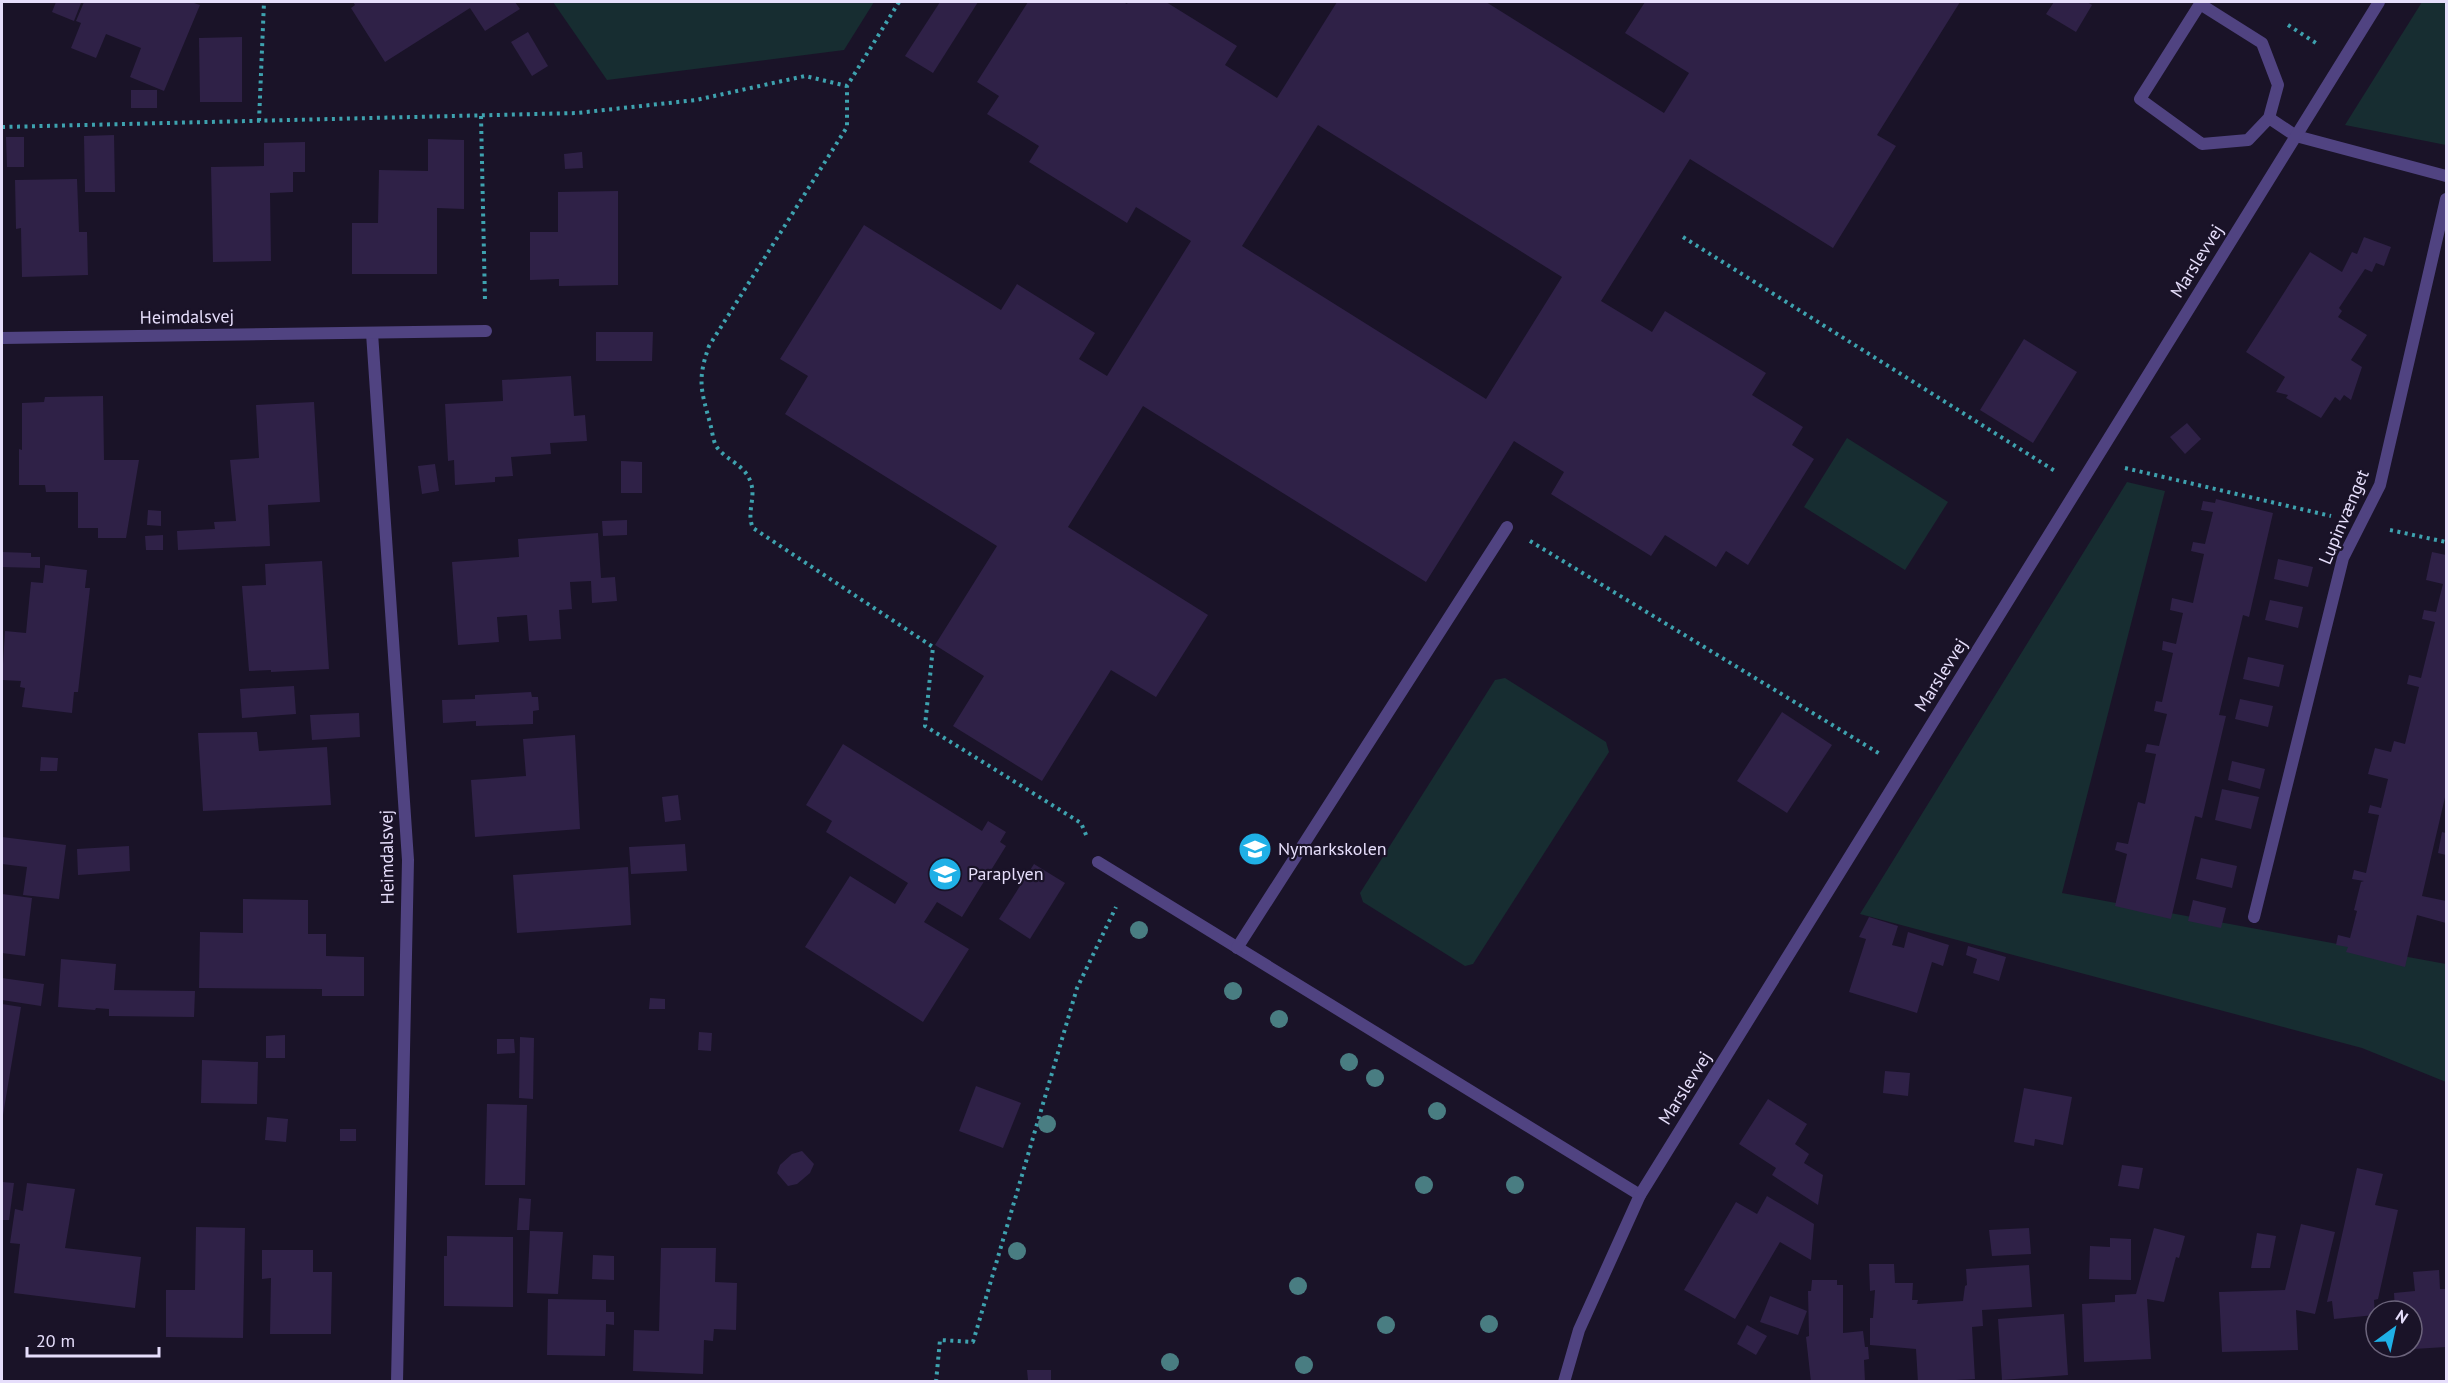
<svg xmlns="http://www.w3.org/2000/svg" width="2448" height="1383" font-family="'PT Sans',sans-serif">
<rect width="100%" height="100%" fill="#1a1328"/>
<g fill="#172d31">
<polygon points="553,2 874,2 844,50 607,80"/>
<polygon points="2422,2 2446,2 2446,145 2345,125"/>
<polygon points="1847,438 1948,502 1905,570 1804,507"/>
<polygon points="2127,482 2165,491 2062,893 2446,964 2446,1082 2362,1048 1860,914"/>
<polygon points="1505,678 1606,742 1609,752 1473,964 1465,966 1363,902 1360,893 1495,680"/>
</g>
<g fill="#2f2147" fill-rule="evenodd">
<polygon points="56,2 81,3 74,21 52,12"/>
<polygon points="84,2 191,2 200,5 164,91 130,77 141,48 106,34 96,58 71,48 81,23 76,21"/>
<polygon points="353,2 515,2 520,9 485,31 470,8 385,62 351,8 355,5"/>
<polygon points="940,2 978,2 933,73 905,56"/>
<path d="M1028 2H1123L1127 4 1128 2H1166L1237 46 1225 65 1277 98 1337 2H1486L1664 113 1689 73 1625 33 1645 2H1960L1877 135 1896 146 1833 248 1690 159 1601 301 1652 332 1665 311 1766 373 1752 395 1803 427 1792 445 1814 459 1748 565 1726 551 1716 567 1665 535 1651 556 1551 494 1564 472 1514 441 1426 582 1143 406 1068 527 1208 615 1156 697 1111 670 1042 781 953 726 984 676 935 645 997 546 785 414 808 376 780 359 864 225 1001 310 1017 284 1095 333 1079 359 1107 376 1191 241 1136 207 1127 223 1029 162 1039 146 987 114 999 96 977 82ZM1318 125 1562 277 1486 399 1242 246Z"/>
<polygon points="2054,2 2087,2 2092,5 2076,32 2046,14"/>
<polygon points="528,32 548,66 532,76 511,42"/>
<polygon points="242,37 242,102 200,102 199,38"/>
<rect x="131" y="90" width="26" height="18"/>
<polygon points="114,135 115,192 85,192 84,136"/>
<polygon points="6,137 24,137 24,167 7,167"/>
<polygon points="428,139 464,140 464,209 437,208 437,274 352,274 352,223 378,223 379,170 428,171"/>
<polygon points="305,142 305,172 293,172 293,192 270,193 271,261 213,262 211,167 264,166 264,143"/>
<polygon points="582,152 583,168 565,169 564,154"/>
<polygon points="77,179 79,232 87,232 88,275 22,277 21,228 16,229 15,180"/>
<polygon points="618,191 618,285 559,286 559,279 530,280 530,232 558,232 558,192"/>
<polygon points="2364,237 2391,247 2384,266 2376,263 2372,272 2365,269 2339,308 2342,311 2338,317 2367,335 2351,360 2362,367 2351,400 2344,395 2340,401 2335,397 2321,418 2286,398 2288,395 2276,392 2285,377 2246,352 2310,252 2342,272 2352,252 2357,254"/>
<polygon points="596,332 653,332 652,361 596,361"/>
<polygon points="2024,339 2077,372 2033,443 1980,410"/>
<polygon points="571,376 574,416 585,415 587,441 550,443 551,454 511,457 513,476 495,477 495,482 455,485 454,460 448,461 445,404 503,401 502,380"/>
<polygon points="103,396 104,460 139,460 126,538 98,538 98,528 78,528 78,492 46,492 45,485 19,485 19,449 22,450 22,403 44,402 45,397"/>
<polygon points="314,402 320,502 268,505 270,546 178,550 177,531 215,529 214,522 236,521 230,460 259,458 256,405"/>
<polygon points="2187,423 2201,439 2185,454 2170,437"/>
<polygon points="621,461 642,462 642,493 621,493"/>
<polygon points="435,464 439,491 422,494 418,466"/>
<polygon points="2216,499 2273,513 2249,617 2243,615 2219,715 2226,716 2202,818 2195,816 2171,919 2115,906 2127,854 2115,850 2117,842 2128,844 2138,802 2145,804 2156,754 2145,752 2147,744 2159,746 2167,714 2154,711 2156,701 2162,702 2173,653 2162,650 2163,641 2176,644 2183,613 2170,610 2172,598 2193,603 2204,554 2191,551 2193,542 2205,544 2213,512 2201,510 2203,501 2215,503"/>
<polygon points="148,510 161,511 161,526 147,525"/>
<polygon points="627,520 627,535 603,536 602,521"/>
<polygon points="598,533 601,578 615,577 617,601 592,603 591,581 570,582 572,609 559,610 561,639 529,641 527,615 497,617 499,642 458,645 452,562 519,557 518,539"/>
<polygon points="163,535 163,550 146,550 145,536"/>
<polygon points="2,552 31,553 31,557 40,557 40,568 2,567"/>
<polygon points="2432,552 2446,555 2446,793 2422,896 2446,901 2446,923 2417,915 2405,967 2346,952 2348,947 2336,945 2338,935 2350,938 2357,911 2354,910 2361,882 2364,881 2352,879 2354,870 2366,873 2379,815 2368,813 2370,805 2381,808 2388,779 2368,774 2375,748 2391,752 2394,741 2405,744 2419,687 2407,684 2409,675 2421,678 2435,622 2422,619 2424,610 2436,612 2443,584 2426,580"/>
<polygon points="2278,559 2313,567 2308,587 2274,579"/>
<polygon points="322,561 329,669 271,672 271,670 249,671 242,586 266,585 265,564"/>
<polygon points="45,565 87,570 85,588 90,588 78,692 74,692 72,713 22,707 25,688 20,687 21,681 2,680 5,631 26,633 31,582 43,583"/>
<polygon points="2270,600 2303,607 2298,628 2265,620"/>
<polygon points="2248,657 2284,665 2279,687 2243,679"/>
<polygon points="294,686 296,714 242,718 240,689"/>
<polygon points="531,692 532,697 538,697 539,710 533,711 533,724 476,726 476,721 443,723 442,700 475,699 475,695"/>
<polygon points="2240,699 2273,706 2268,727 2235,719"/>
<polygon points="1782,712 1832,745 1787,813 1737,781"/>
<polygon points="359,713 360,737 312,740 310,715"/>
<polygon points="257,732 259,751 327,747 331,805 203,811 198,733"/>
<polygon points="575,735 580,829 475,837 471,780 526,776 523,739"/>
<polygon points="843,744 982,831 988,821 1006,832 1000,842 1006,846 962,917 937,902 924,922 969,949 923,1022 805,947 850,876 895,904 908,883 826,832 832,821 806,805"/>
<polygon points="41,757 58,758 57,771 40,771"/>
<polygon points="2232,761 2265,769 2260,789 2228,780"/>
<polygon points="2222,789 2259,797 2251,829 2215,820"/>
<polygon points="678,795 681,820 665,822 662,797"/>
<polygon points="2442,832 2446,833 2446,855 2438,853"/>
<polygon points="2,837 66,845 59,899 23,895 27,867 2,864"/>
<polygon points="685,844 687,871 631,874 629,847"/>
<polygon points="129,846 130,871 78,875 77,849"/>
<polygon points="2201,858 2237,866 2232,888 2196,879"/>
<polygon points="1034,864 1065,883 1030,939 999,919"/>
<polygon points="628,867 631,925 517,933 513,875"/>
<polygon points="2,894 32,898 25,956 2,953"/>
<polygon points="243,899 308,900 308,934 326,934 326,956 364,957 364,996 322,996 322,989 199,988 200,932 243,933"/>
<polygon points="2193,900 2226,908 2221,928 2188,921"/>
<polygon points="1869,917 1898,926 1892,945 1904,948 1908,932 1949,945 1943,966 1932,962 1917,1013 1849,992 1866,939 1859,937"/>
<polygon points="1968,946 2006,957 1999,981 1973,973 1977,959 1966,955"/>
<polygon points="61,959 116,964 114,990 195,991 194,1017 109,1016 109,1009 96,1008 95,1010 58,1007"/>
<polygon points="2,978 44,984 41,1006 2,1000"/>
<polygon points="650,998 665,999 665,1009 649,1009"/>
<polygon points="2,1004 21,1007 3,1115 2,1115"/>
<polygon points="699,1032 712,1033 711,1051 698,1050"/>
<polygon points="285,1035 285,1058 266,1058 266,1036"/>
<polygon points="520,1037 534,1038 533,1099 519,1098"/>
<polygon points="497,1039 514,1039 515,1053 497,1054"/>
<polygon points="202,1060 258,1062 257,1104 201,1103"/>
<polygon points="1885,1071 1910,1073 1908,1096 1883,1093"/>
<polygon points="976,1086 1021,1103 1003,1148 959,1131"/>
<polygon points="2024,1088 2072,1097 2063,1145 2035,1139 2034,1146 2014,1142"/>
<polygon points="1768,1099 1807,1124 1795,1144 1809,1154 1804,1163 1823,1175 1818,1205 1772,1175 1776,1168 1739,1144"/>
<polygon points="487,1104 527,1105 525,1185 485,1185"/>
<polygon points="267,1117 288,1119 286,1142 265,1140"/>
<rect x="340" y="1129" width="16" height="12"/>
<polygon points="802,1151 814,1164 810,1173 797,1184 788,1186 777,1173 780,1165 792,1154"/>
<polygon points="2122,1165 2143,1168 2139,1189 2118,1186"/>
<polygon points="2357,1168 2383,1174 2375,1205 2398,1210 2378,1299 2374,1300 2375,1315 2334,1319 2332,1301 2327,1302"/>
<polygon points="2,1182 14,1183 9,1220 2,1220"/>
<polygon points="27,1183 75,1189 65,1248 141,1257 135,1308 14,1293 20,1244 10,1243 15,1209 23,1211"/>
<polygon points="1767,1196 1814,1224 1811,1260 1780,1242 1735,1319 1684,1290 1736,1202 1757,1214"/>
<polygon points="519,1198 531,1199 529,1230 517,1230"/>
<polygon points="2301,1224 2335,1232 2315,1314 2296,1310 2298,1350 2222,1352 2219,1292 2285,1290"/>
<polygon points="196,1227 245,1228 243,1338 166,1337 166,1290 195,1290"/>
<polygon points="2029,1228 2031,1254 1992,1256 1989,1230"/>
<polygon points="2154,1228 2185,1236 2179,1258 2176,1257 2164,1302 2147,1299 2151,1359 2084,1362 2082,1304 2115,1302 2115,1295 2136,1294"/>
<polygon points="530,1231 563,1232 558,1294 527,1293"/>
<polygon points="2257,1233 2276,1236 2270,1268 2251,1268"/>
<polygon points="447,1236 513,1237 513,1307 444,1306 444,1256 447,1256"/>
<polygon points="2110,1238 2131,1239 2131,1280 2089,1279 2090,1246 2110,1247"/>
<polygon points="661,1248 716,1248 715,1282 737,1283 736,1330 714,1329 713,1341 704,1340 703,1374 633,1371 634,1330 659,1331"/>
<polygon points="262,1250 313,1250 313,1272 332,1272 331,1334 270,1334 271,1278 262,1279"/>
<polygon points="593,1255 614,1256 614,1280 592,1279"/>
<polygon points="1869,1264 1894,1264 1895,1283 1913,1283 1912,1300 1918,1300 1917,1304 1963,1301 1965,1286 1967,1285 1966,1269 2029,1265 2032,1307 1982,1310 1983,1326 1972,1327 1975,1379 1918,1382 1916,1349 1870,1345 1870,1318 1873,1318 1875,1290 1870,1291"/>
<polygon points="2439,1270 2440,1289 2446,1289 2446,1347 2397,1350 2397,1347 2412,1347 2412,1311 2395,1311 2394,1293 2415,1291 2413,1272"/>
<polygon points="1812,1280 1837,1280 1837,1285 1843,1285 1843,1333 1863,1331 1865,1347 1868,1347 1869,1359 1864,1360 1865,1382 1811,1382 1806,1337 1809,1336 1808,1291 1811,1291"/>
<polygon points="1770,1296 1807,1311 1798,1335 1760,1322"/>
<polygon points="548,1299 606,1300 606,1312 614,1312 614,1325 606,1324 605,1356 547,1355"/>
<polygon points="2064,1314 2068,1375 2002,1380 1998,1319"/>
<polygon points="1747,1325 1767,1336 1756,1355 1737,1344"/>
<polygon points="1027,1370 1051,1370 1051,1381 1028,1380"/>
</g>
<g fill="none" stroke-linecap="round" stroke-linejoin="round">
<g stroke="#3ea2af" stroke-width="4" stroke-dasharray="3 4.5" stroke-linecap="butt">
<path d="M899 2 847 86V127L709 346C697 380 701 390 710 423 712 430 713 440 716 446 725 460 745 464 751 483 756 499 746 513 753 528L933 647 925 726 1081 823 1087 837"/>
<polyline points="2288,25 2319,45"/>
<polyline points="481,116 485,301"/>
<polyline points="259,121 264,2"/>
<polyline points="2,127 577,113 696,100 805,76 847,86"/>
<polyline points="1683,237 2055,471"/>
<polyline points="2125,468 2331,516"/>
<polyline points="2390,530 2446,542"/>
<polyline points="1530,541 1880,754"/>
<polyline points="936,1382 940,1340 973,1342 1077,988 1116,907"/>
</g>
<g stroke="#504381" stroke-width="12">
<polyline points="2269,118 2278,85 2262,43 2200,4 2140,99 2202,144 2248,140 2269,118 2296,136"/>
<polyline points="1098,862 1640,1195"/>
<polyline points="1237,948 1507,527"/>
</g>
<g stroke="#504381" stroke-width="12">
<polyline points="2296,136 2446,176"/>
<polyline points="372,333 408,860 397,1382"/>
<polyline points="2,338 486,331"/>
<polyline points="2254,917 2343,558 2380,485 2446,199"/>
<polyline points="1564,1382 1579,1330 1640,1195 2379,2"/>
</g>
</g>
<g fill="#497d82">
<circle cx="1139" cy="930" r="9"/>
<circle cx="1233" cy="991" r="9"/>
<circle cx="1279" cy="1019" r="9"/>
<circle cx="1349" cy="1062" r="9"/>
<circle cx="1375" cy="1078" r="9"/>
<circle cx="1437" cy="1111" r="9"/>
<circle cx="1047" cy="1124" r="9"/>
<circle cx="1424" cy="1185" r="9"/>
<circle cx="1515" cy="1185" r="9"/>
<circle cx="1017" cy="1251" r="9"/>
<circle cx="1298" cy="1286" r="9"/>
<circle cx="1489" cy="1324" r="9"/>
<circle cx="1386" cy="1325" r="9"/>
<circle cx="1170" cy="1362" r="9"/>
<circle cx="1304" cy="1365" r="9"/>
</g>
<defs>
<g id="school-disc" transform="scale(1.725)"><circle r="9.5" fill="#1fb0e6" stroke="#1a1328"/><path d="M0-5L7-2L0 1L-7-2ZM-4 1L0 2.5L4 1V4Q0 6-4 4Z" fill="#fff"/></g>
</defs>
<g fill-rule="evenodd">
<use href="#school-disc" x="1255" y="849"/>
<use href="#school-disc" x="945" y="874"/>
</g>
<g text-anchor="middle" stroke-width="4.5" stroke-linejoin="round" paint-order="stroke">
<g font-size="18" fill="#e6defb" stroke="#1a1328">
<text transform="translate(2197 261) rotate(-58)" y="6">Marslevvej</text>
<text transform="translate(187 317) rotate(-1)" y="6">Heimdalsvej</text>
<text transform="translate(2344 517) rotate(-67)" y="6">Lupinvænget</text>
<text transform="translate(1941 675) rotate(-58)" y="6">Marslevvej</text>
<text transform="translate(387 857) rotate(-91)" y="6">Heimdalsvej</text>
<text transform="translate(1685 1088) rotate(-58)" y="6">Marslevvej</text>
</g>
<g font-size="18" fill="#e6defb" stroke="#1a1328" text-anchor="start">
<text x="1278" y="855">Nymarkskolen</text>
<text x="968" y="880">Paraplyen</text>
</g>
</g>
<rect width="2448" height="1383" fill="none" stroke="#e6defb" stroke-width="6"/>
<g transform="translate(2394 1329) rotate(33)"><circle r="28" fill="#1a1328" stroke="#6c647c" stroke-width="1.5"/>
<path d="M0-4.5L10 22L0 15L-10 22Z" fill="#1fb0e6"/>
<text y="-9" font-size="16" font-weight="bold" text-anchor="middle" fill="#e6defb">N</text>
</g>
<path d="M27 1347v9h132v-9" fill="none" stroke="#e6defb" stroke-width="3"/>
<text x="36" y="1347" font-size="18" fill="#e6defb" stroke="#1a1328" stroke-width="4.5" paint-order="stroke">20 m</text>
</svg>
